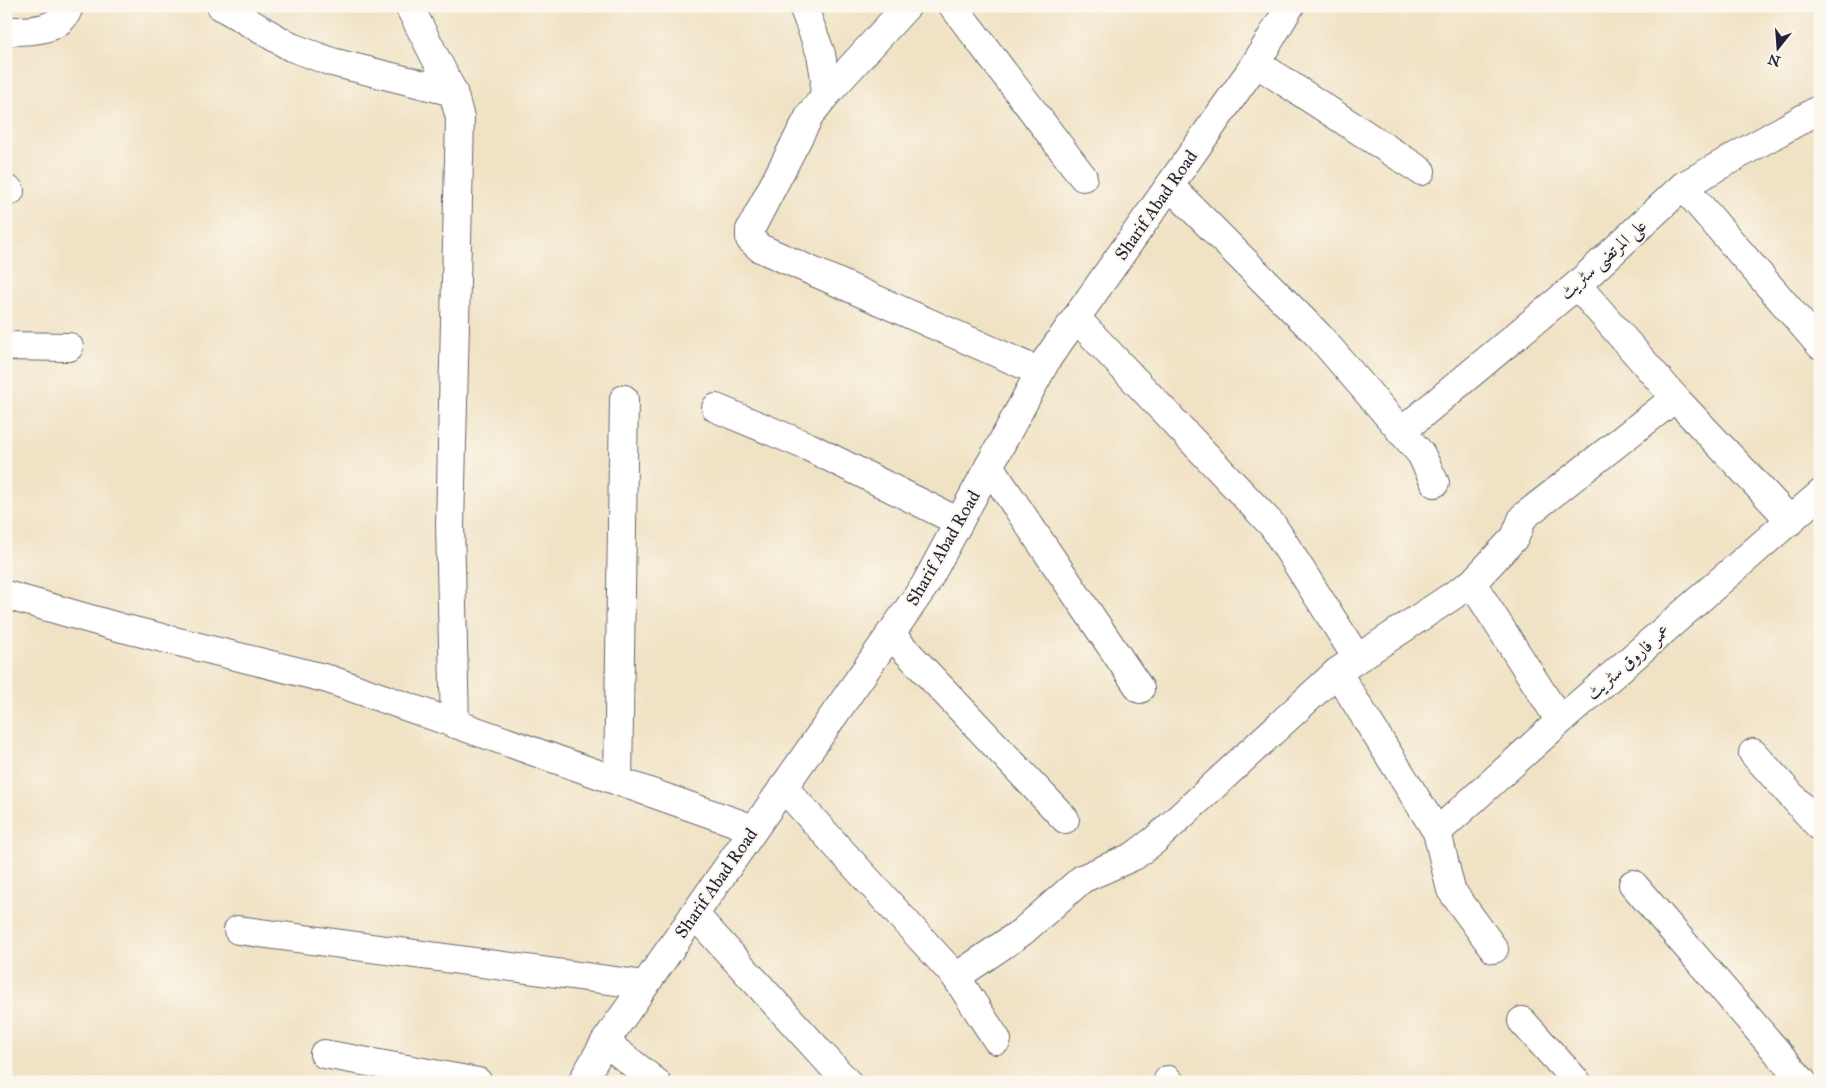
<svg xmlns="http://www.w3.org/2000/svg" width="1826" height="1088" font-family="'IM FELL Great Primer',Amiri,serif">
<rect width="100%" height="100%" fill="#fbf7ec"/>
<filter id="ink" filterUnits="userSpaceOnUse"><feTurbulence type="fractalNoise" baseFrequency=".02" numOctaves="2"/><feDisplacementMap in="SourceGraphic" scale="10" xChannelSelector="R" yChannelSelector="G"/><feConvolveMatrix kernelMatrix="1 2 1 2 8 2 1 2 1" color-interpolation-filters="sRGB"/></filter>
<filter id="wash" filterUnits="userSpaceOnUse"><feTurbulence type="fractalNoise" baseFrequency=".0096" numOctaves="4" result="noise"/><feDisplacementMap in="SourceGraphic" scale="20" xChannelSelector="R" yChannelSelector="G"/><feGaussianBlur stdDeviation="1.12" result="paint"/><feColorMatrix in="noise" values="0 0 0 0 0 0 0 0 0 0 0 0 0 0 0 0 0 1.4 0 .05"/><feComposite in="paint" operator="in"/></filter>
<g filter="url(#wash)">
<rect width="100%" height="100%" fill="#f0e2c4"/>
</g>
<g filter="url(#ink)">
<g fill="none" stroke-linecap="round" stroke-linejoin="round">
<g stroke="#6a656b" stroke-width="30">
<g id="minor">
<polyline points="221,6 291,47 332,62 453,92"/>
<polyline points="409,6 453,92 460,118 450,526 455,724"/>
<polyline points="803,6 821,54 825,78 824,97 810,115 750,230 750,239 760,248 1040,372"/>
<polyline points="953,6 1083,177"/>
<path d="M6 31C28 31 62 32 69 6"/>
<polyline points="1256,63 1421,171"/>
<polyline points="824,97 907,6"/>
<polyline points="1170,186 1319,336 1421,454 1435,483"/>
<polyline points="1683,186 1820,345"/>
<polyline points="6,191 10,191"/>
<polyline points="1577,285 1675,398 1791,521"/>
<polyline points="1076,318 1273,526 1357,658"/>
<polyline points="6,346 69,347"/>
<polyline points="716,408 809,447 959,522"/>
<polyline points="1401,432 1577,285 1683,186 1820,109"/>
<polyline points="989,466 1140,689"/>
<polyline points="1472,583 1560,721"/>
<polyline points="6,595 118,627 328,679 754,829"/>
<polyline points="890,634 1065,819"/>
<polyline points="1337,672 1437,832 1451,890 1494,949"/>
<polyline points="1753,753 1820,827"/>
<polyline points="618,781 624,399"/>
<polyline points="783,787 956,977 997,1040"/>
<polyline points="1437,832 1560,721 1820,494"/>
<polyline points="1633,884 1803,1082"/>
<polyline points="694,914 847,1082"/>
<polyline points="238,930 645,985"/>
<polyline points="956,977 1022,932 1082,879 1134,856 1155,840 1337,672 1472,583 1515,537 1523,517 1675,398"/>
<polyline points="1522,1021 1577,1082"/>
<polyline points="605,1042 656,1082"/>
<polyline points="324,1054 478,1082"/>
<polyline points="1168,1080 1170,1082"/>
<polyline points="582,1082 605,1042 925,585 1047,359 1256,63 1290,6"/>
</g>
</g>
<use href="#minor" stroke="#fff" stroke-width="28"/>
</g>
</g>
<g text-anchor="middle" stroke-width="4" stroke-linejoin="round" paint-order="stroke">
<g font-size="18" fill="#22223b" stroke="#fbf7ec">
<text transform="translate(1156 205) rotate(-55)" y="6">Sharif Abad Road</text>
<text transform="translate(1603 259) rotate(-42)" y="6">علی المرتضی سٹریٹ</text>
<text transform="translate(943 548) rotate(-60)" y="6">Sharif Abad Road</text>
<text transform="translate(1628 662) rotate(-41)" y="6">عمر فاروق سٹریٹ</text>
<text transform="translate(716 883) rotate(-55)" y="6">Sharif Abad Road</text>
</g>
</g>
<rect width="1826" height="1088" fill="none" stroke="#fbf7ec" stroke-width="25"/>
<g transform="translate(1778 48) rotate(197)" stroke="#fbf7ec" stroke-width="4" paint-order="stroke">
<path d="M0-4L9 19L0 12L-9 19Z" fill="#22223b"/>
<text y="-8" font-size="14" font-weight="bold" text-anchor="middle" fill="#22223b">N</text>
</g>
</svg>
